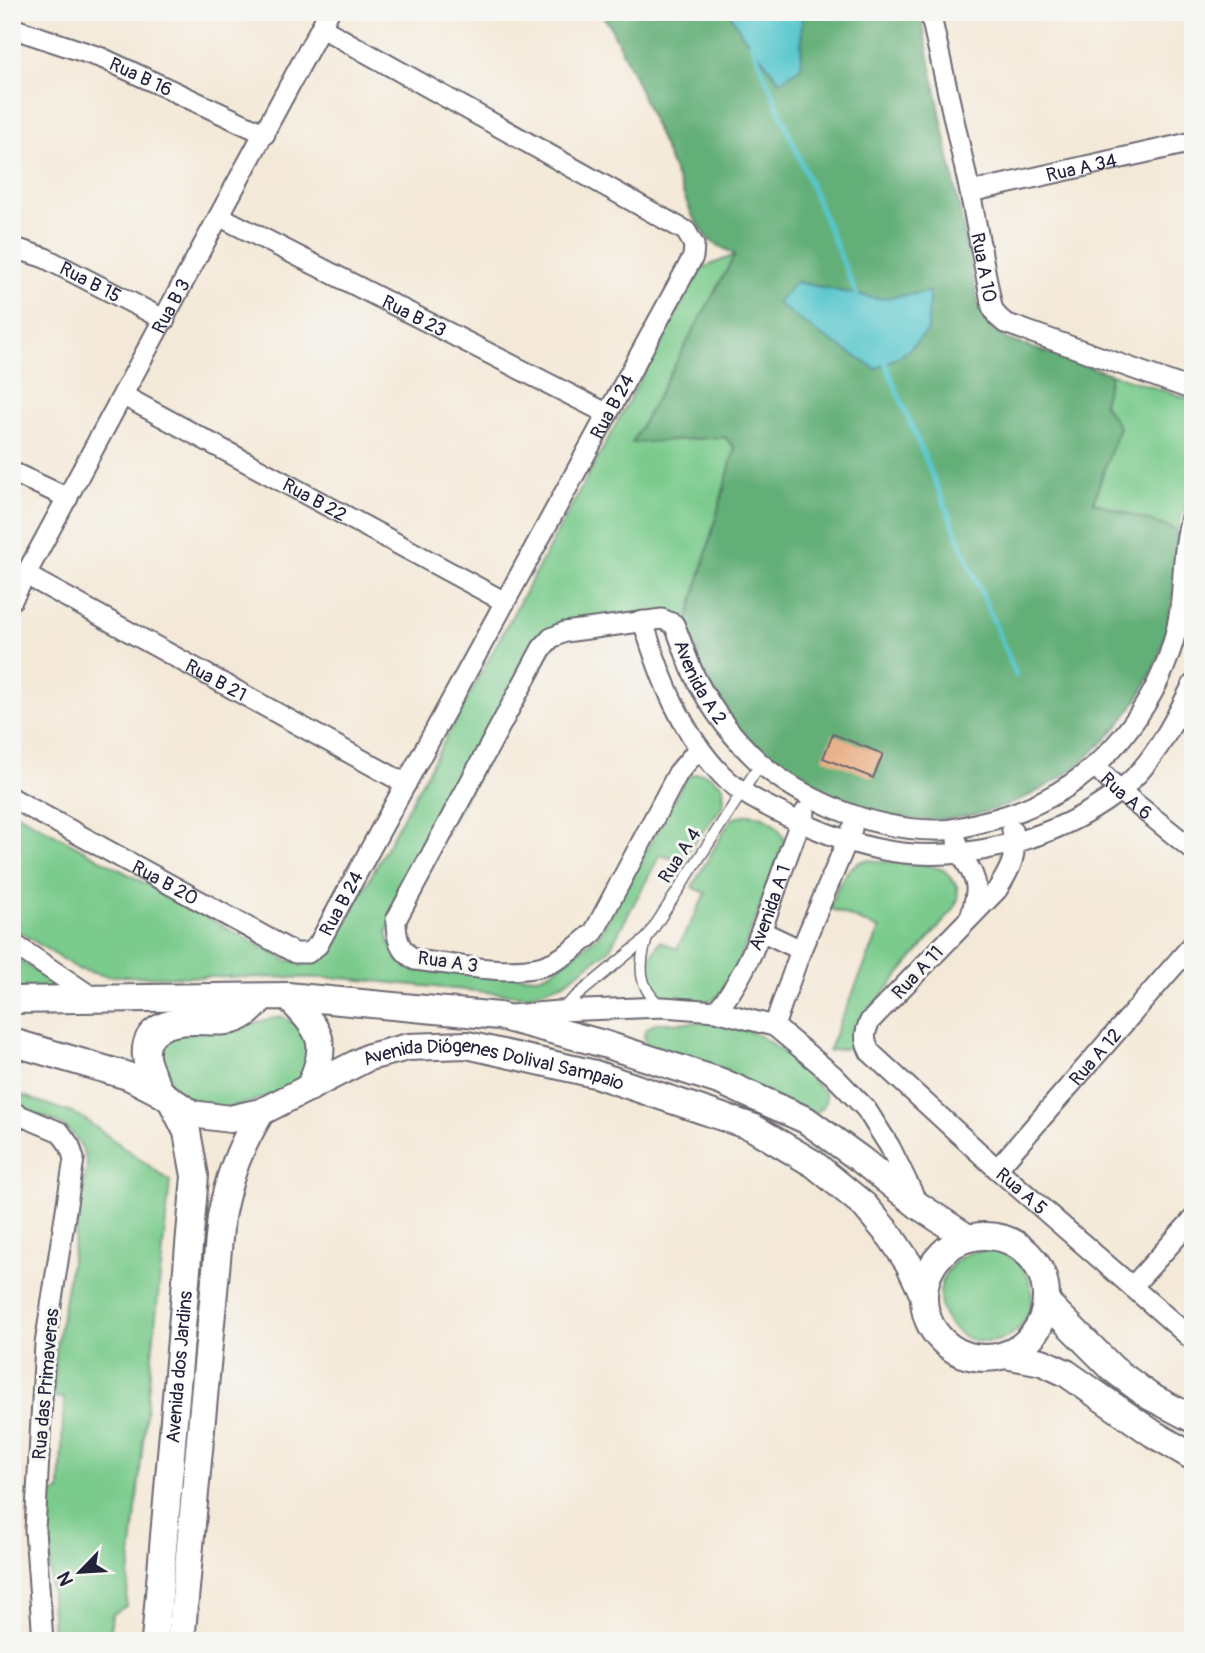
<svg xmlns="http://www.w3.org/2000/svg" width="1205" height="1653" font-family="Pangolin,sans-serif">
<rect width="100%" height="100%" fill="#f6f6f2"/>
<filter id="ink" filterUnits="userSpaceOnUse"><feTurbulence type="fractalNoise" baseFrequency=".0143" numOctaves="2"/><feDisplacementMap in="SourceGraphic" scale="14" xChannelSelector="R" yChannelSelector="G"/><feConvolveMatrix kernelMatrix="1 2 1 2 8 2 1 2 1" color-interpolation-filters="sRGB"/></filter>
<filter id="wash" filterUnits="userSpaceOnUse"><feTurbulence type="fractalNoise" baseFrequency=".00686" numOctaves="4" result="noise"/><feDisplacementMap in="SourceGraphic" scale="28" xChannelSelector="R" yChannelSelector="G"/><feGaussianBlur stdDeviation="1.57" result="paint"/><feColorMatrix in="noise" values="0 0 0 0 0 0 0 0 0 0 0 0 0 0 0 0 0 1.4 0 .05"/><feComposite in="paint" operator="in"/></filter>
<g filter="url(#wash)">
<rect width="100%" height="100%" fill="#f4e9d8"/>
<g fill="#7acb8c" stroke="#4e7664" stroke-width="2">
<path d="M735 255 633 442 725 437 735 448 687 624 674 617 564 627 387 931C390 950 398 962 415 970L538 977 551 972 599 935 686 778C702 768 710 775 723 786L724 804 680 861 660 855 609 950 564 983 527 996 341 978 106 976 78 969 12 927V811L286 960C303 964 319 960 332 948L700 269Z"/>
<polygon points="1111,374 1193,400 1193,482 1177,530 1093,503 1119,427 1103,403"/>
<path d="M748 814C767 815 779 824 785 842L730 984 713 1000C689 1006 647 1000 649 967 649 958 655 949 660 941L677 949 706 893 692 887 731 819Z"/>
<path d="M865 860 927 865 944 870 957 886 958 899 953 910 862 1019 856 1036 855 1047 828 1051 880 929 829 908C837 889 843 867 865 860Z"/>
<polygon points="12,955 62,989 12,990"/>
<polygon points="281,1016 297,1025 303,1032 309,1049 303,1074 290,1090 219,1111 180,1095 161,1071 161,1054 173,1035 244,1026"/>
<path d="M718 1022C769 1031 790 1059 825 1093 827 1102 824 1109 815 1113L646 1046 644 1035 646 1030 655 1023Z"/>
<path d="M12 1092 80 1116 170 1181 126 1606 112 1615 109 1641H53L47 1494 60 1492 64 1398 52 1397 56 1351 87 1166C81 1123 46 1119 12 1105Z"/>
<circle cx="986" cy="1296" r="46"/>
</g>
<path fill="#63af78" stroke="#42685a" stroke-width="2" fill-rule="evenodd" d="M600 12H729L742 34 801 66 802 12H920L979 306 990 325 1006 339 1111 374 1103 403 1119 427 1093 502 1177 530C1175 579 1173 629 1151 675 1104 770 997 835 890 817 876 815 862 809 849 805 839 801 828 799 819 795 805 789 792 776 780 767 769 759 756 751 746 741 740 735 736 726 731 719 709 687 696 663 687 624L735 448 725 437 632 443 735 255 709 240 693 217 634 76 610 26ZM797 282 877 299 928 292V330L876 368 819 333 778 303Z"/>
<g fill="#59c7cd" stroke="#3e7484" stroke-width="2">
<polygon points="729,12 802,12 801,67 780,81 742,34"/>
<polygon points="796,282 877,299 929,292 928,331 905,353 876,369 818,333 777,303"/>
</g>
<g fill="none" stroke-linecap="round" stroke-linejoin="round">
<g stroke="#59c7cd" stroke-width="5">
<polyline points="751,42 859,301"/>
<polyline points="883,358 1016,675"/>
</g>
</g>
<g id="blocks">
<polygon fill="#eab28c" points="833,734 883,754 873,778 823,758"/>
</g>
</g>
<g filter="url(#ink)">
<use href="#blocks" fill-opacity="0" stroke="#6c6872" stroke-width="2"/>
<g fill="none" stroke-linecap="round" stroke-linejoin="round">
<g stroke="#6c6872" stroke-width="13">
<g id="lane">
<path d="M660 1005C637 986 639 963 647 938L761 763"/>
<polyline points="561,1009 647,938"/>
</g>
</g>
<g stroke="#6c6872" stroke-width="23">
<g id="street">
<path id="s1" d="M930 12 970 192 992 307 997 316 1005 323 1193 390"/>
<path id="s2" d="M12 28 102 58 265 134"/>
<path id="s3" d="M970 192 1193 142"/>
<path id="s4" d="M221 217 608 414"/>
<path id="s5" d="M12 247 45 258 165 320"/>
<path id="s6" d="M124 396 505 602"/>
<polyline points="12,472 68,498"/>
<path id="s7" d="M26 575 406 784"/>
<path id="s8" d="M12 600 329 12"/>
<path d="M643 621C660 677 681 733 722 775 741 794 765 805 789 817 817 830 848 843 878 849 958 866 1054 841 1118 792 1154 764 1173 723 1193 684"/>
<path id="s9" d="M699 748 678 773 594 932C578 946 560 962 539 967 503 975 453 964 415 960 399 949 396 939 396 920L542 648 551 638 565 632 662 619 674 624C682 642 687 661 696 679 712 710 734 739 760 763 781 781 807 796 832 807 865 821 900 830 935 830 951 831 967 826 982 822 1053 806 1107 767 1145 705 1164 675 1178 637 1181 600 1184 570 1183 541 1193 511"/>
<path id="s10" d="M1096 767 1120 791 1193 850"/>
<path id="s11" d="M12 798 295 953H308L318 945 693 257 694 245 686 231 322 28"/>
<path id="s12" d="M1012 830C1019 854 1010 870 997 890L870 1021C864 1033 864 1040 870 1052L997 1169 1193 1340"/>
<path d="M957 841C960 859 975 870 976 887 977 896 973 906 971 915"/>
<polyline points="761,931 801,950"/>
<polyline points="12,943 95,999"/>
<path id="s13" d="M716 1011C762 959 776 874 805 812"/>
<polyline points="511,1015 559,1011 663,1007 716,1011 774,1026 833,1075 866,1109 890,1147 917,1202"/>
<polyline points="774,1026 801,950 852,829"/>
<polyline points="12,1112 60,1132 70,1146 74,1159 45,1344 35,1530 43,1641"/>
<path id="s14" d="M997 1169 1193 944"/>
<polyline points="1132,1287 1193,1219"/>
</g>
</g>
<g stroke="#6c6872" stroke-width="30">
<g id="secondary">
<path d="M287 996C320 1031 331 1040 309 1088"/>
<polyline points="12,1000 287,996 499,1016 604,1044 722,1082 806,1120 860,1159 919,1206 968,1238"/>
<path id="s15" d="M12 1042 128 1076 161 1093 192 1114 230 1119 261 1112 369 1057 408 1047 467 1045 595 1074 752 1127 814 1164 864 1205 891 1237 909 1264 924 1296"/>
<path d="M161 1093C156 1082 147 1068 146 1057 143 1027 171 1021 195 1021 207 1021 222 1023 233 1020 247 1016 254 1007 262 997"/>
<circle cx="985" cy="1297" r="61"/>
<polyline points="1046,1302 1113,1369 1149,1396 1193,1419"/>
<polyline points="1005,1355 1042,1362 1066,1373 1152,1433 1193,1457"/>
<path id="s16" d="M155 1641 195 1176 187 1132 171 1100"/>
<path d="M181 1641 221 1217C229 1175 239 1149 261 1112"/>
</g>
</g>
<use href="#lane" stroke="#fff" stroke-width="10"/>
<use href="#street" stroke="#fff" stroke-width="19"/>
<use href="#secondary" stroke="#fff" stroke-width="26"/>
</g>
</g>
<g text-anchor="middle" stroke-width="6" stroke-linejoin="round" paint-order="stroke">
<g font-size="19" fill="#22223b" stroke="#f6f6f2">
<text dy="7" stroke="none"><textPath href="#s2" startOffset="138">Rua B 16</textPath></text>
<text dy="7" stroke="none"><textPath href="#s3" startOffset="114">Rua A 34</textPath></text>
<text dy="7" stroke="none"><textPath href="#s1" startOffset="261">Rua A 10</textPath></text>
<text dy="7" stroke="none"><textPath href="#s5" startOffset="86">Rua B 15</textPath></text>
<text dy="7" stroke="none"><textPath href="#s8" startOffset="334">Rua B 3</textPath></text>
<text dy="7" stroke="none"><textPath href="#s4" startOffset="217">Rua B 23</textPath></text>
<text dy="7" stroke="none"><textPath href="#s11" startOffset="962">Rua B 24</textPath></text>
<text dy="7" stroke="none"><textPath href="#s6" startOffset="217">Rua B 22</textPath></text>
<text dy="7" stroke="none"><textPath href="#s7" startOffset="217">Rua B 21</textPath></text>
<text dy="7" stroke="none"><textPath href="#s9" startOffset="962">Avenida A 2</textPath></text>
<text dy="7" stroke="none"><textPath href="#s10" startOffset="42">Rua A 6</textPath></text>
<text transform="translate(679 855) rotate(-57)" y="7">Rua A 4</text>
<text dy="7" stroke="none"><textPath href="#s11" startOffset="175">Rua B 20</textPath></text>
<text dy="7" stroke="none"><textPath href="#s11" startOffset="396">Rua B 24</textPath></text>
<text dy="7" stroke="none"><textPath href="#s13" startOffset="117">Avenida A 1</textPath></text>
<text transform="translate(448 961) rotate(8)" y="7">Rua A 3</text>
<text transform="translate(917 972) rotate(-47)" y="7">Rua A 11</text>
<text dy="7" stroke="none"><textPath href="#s14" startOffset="149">Rua A 12</textPath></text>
<text dy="7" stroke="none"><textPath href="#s15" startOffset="514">Avenida Diógenes Dolival Sampaio</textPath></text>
<text dy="7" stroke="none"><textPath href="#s12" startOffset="485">Rua A 5</textPath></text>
<text dy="7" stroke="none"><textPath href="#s16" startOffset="275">Avenida dos Jardins</textPath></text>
<text transform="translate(45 1384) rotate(-85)" y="7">Rua das Primaveras</text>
</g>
</g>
<rect width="1205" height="1653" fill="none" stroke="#f6f6f2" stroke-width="42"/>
<g transform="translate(80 1572) rotate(245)" stroke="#f6f6f2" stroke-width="5" paint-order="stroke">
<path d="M0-5L12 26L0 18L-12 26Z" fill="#22223b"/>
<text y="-10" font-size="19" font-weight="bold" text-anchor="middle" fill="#22223b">N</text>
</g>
</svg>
